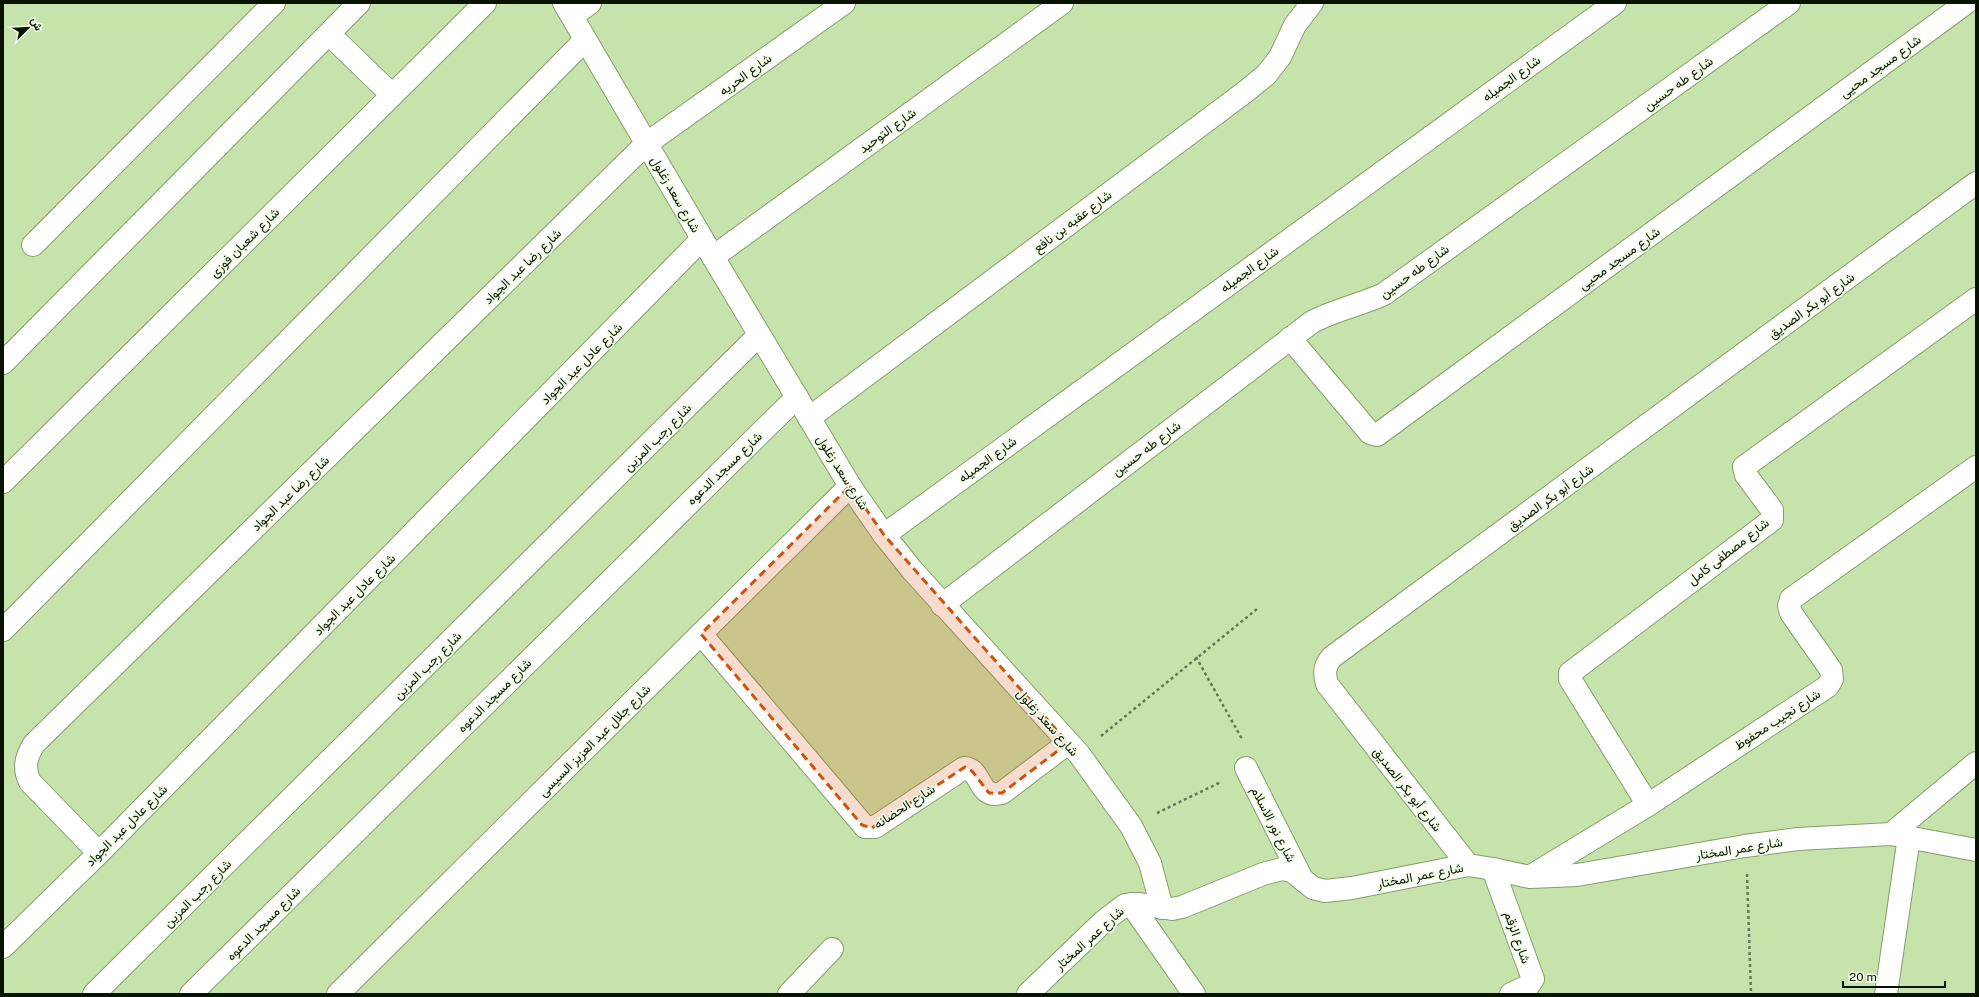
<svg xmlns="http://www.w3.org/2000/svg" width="1979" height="997" font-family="'Public Sans',Vazirmatn,sans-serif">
<rect width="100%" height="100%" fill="#c7e3ac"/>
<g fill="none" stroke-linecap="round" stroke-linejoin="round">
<g stroke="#849e6a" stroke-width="24">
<g id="minor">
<polyline points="564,3 713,257 850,486 884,535 912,570 1079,754 1131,826 1150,863 1162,908"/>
<polyline points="572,16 590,3"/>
<polyline points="329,34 392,95"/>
<polyline points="33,245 274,3"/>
<polyline points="713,257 1062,3"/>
<polyline points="1290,338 1370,433 1377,435 1966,3"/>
<polyline points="3,363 359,3"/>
<polyline points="809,418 1245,92 1266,75 1280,57 1295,25 1312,3"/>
<polyline points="3,482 485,3"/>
<polyline points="884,535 1615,3"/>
<path d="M942 605 1312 322C1335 310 1360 305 1384 294L1789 3"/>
<polyline points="3,630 585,40"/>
<path d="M701 634 865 827H875L964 768C983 769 977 800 1002 793L1068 743"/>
<polyline points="1246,768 1302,879"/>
<polyline points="1648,805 1570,679 1570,673 1772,520 1772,510 1746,475 1744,467 1976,299"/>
<polyline points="1891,834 1976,763"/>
<path d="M99 853 30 782C23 768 26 757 34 744L646 144 844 3"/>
<path d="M1468 865 1327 684C1324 673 1324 666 1332 657L1976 183"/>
<polyline points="1493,869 1533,979 1528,986 1511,994"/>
<polyline points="1531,876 1648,805 1828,686 1832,679 1831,670 1791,613 1789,606 1791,599 1976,467"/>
<polyline points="1131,904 1194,994"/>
<polyline points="3,947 99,853 702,239"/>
<polyline points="94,994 759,335"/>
<polyline points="191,994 797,397"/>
<polyline points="338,994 850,486"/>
<polyline points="789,994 832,949"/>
<polyline points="1028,994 1104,921 1125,905 1140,904 1172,909 1182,907 1263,874 1282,869 1292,871 1313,888 1325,891 1352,888 1468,865 1493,869 1530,877 1577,875 1745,846 1798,839 1891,834 1976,850"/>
<polyline points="1886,994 1909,837"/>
</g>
</g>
<g stroke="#657754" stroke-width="2.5" stroke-dasharray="3 3" stroke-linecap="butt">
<polyline points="1196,657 1242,739"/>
<polyline points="1101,736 1257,609"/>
<polyline points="1157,813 1221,782"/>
<polyline points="1747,874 1751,994"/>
</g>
<use href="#minor" stroke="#fff" stroke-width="22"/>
</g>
<path fill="#d2520b" fill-opacity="0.2" stroke="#d2520b" stroke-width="3" stroke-dasharray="8 5" stroke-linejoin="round" d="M850 486 884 535 1068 743 1002 793H989L972 771 965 767 872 828 862 825 701 634Z"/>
<g text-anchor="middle" stroke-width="3.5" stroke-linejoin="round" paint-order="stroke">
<g font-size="13" fill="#091302" stroke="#f2fee8">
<text transform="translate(1880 66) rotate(-36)" y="5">شارع مسجد محيى</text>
<text transform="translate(745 74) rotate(-36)" y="5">شارع الحريه</text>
<text transform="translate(1511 78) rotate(-36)" y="5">شارع الجميله</text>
<text transform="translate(1678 83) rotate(-36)" y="5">شارع طه حسين</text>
<text transform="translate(887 130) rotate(-36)" y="5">شارع التوحيد</text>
<text transform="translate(676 194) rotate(60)" y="5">شارع سعد زغلول</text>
<text transform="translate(1072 221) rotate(-37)" y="5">شارع عقبه بن نافع</text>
<text transform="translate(244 242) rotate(-45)" y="5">شارع شعبان فوزى</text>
<text transform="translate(1619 258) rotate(-36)" y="5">شارع مسجد محيى</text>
<text transform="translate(522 266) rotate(-44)" y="5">شارع رضا عبد الجواد</text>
<text transform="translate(1249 269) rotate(-36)" y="5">شارع الجميله</text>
<text transform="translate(1414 271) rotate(-36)" y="5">شارع طه حسين</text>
<text transform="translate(1811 305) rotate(-36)" y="5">شارع أبو بكر الصديق</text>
<text transform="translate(581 363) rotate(-45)" y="5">شارع عادل عبد الجواد</text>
<text transform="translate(657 437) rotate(-45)" y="5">شارع رجب المزين</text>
<text transform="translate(1146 448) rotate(-37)" y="5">شارع طه حسين</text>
<text transform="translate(987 459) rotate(-36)" y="5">شارع الجميله</text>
<text transform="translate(724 468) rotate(-44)" y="5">شارع مسجد الدعوه</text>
<text transform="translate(843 472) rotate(58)" y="5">شارع سعد زغلول</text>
<text transform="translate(290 493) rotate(-44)" y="5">شارع رضا عبد الجواد</text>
<text transform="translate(1550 497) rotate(-36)" y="5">شارع أبو بكر الصديق</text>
<text transform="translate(1728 551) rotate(-38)" y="5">شارع مصطفى كامل</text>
<text transform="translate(354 594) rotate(-45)" y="5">شارع عادل عبد الجواد</text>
<text transform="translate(427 665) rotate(-45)" y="5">شارع رجب المزين</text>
<text transform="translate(494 695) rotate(-45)" y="5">شارع مسجد الدعوه</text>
<text transform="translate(1777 719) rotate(-33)" y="5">شارع نجيب محفوظ</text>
<text transform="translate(1048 722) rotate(48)" y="5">شارع سعد زغلول</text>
<text transform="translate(594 740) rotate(-45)" y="5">شارع جلال عبد العزيز السيسى</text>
<text transform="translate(1408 789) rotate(52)" y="5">شارع أبو بكر الصديق</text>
<text transform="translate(904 806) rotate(-33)" y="5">شارع الحضانه</text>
<text transform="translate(1274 824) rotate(63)" y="5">شارع نور الاسلام</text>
<text transform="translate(126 825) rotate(-45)" y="5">شارع عادل عبد الجواد</text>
<text transform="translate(1739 848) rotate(-9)" y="5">شارع عمر المختار</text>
<text transform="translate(1420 875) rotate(-11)" y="5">شارع عمر المختار</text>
<text transform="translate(197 893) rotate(-45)" y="5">شارع رجب المزين</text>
<text transform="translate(263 923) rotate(-45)" y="5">شارع مسجد الدعوه</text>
<text transform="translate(1518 937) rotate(70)" y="5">شارع الزقم</text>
<text transform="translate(1089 938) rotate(-42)" y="5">شارع عمر المختار</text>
</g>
</g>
<rect width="1979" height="997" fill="none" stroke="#091302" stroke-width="8"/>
<g transform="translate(28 28) rotate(66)" stroke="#f2fee8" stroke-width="3" paint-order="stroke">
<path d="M0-3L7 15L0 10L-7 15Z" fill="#091302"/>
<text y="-6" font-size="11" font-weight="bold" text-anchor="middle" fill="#091302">ش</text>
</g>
<path d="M1843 981v6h102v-6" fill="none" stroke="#091302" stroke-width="2"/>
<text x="1849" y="981" font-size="12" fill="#091302" stroke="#f2fee8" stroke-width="3" paint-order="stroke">20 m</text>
</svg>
